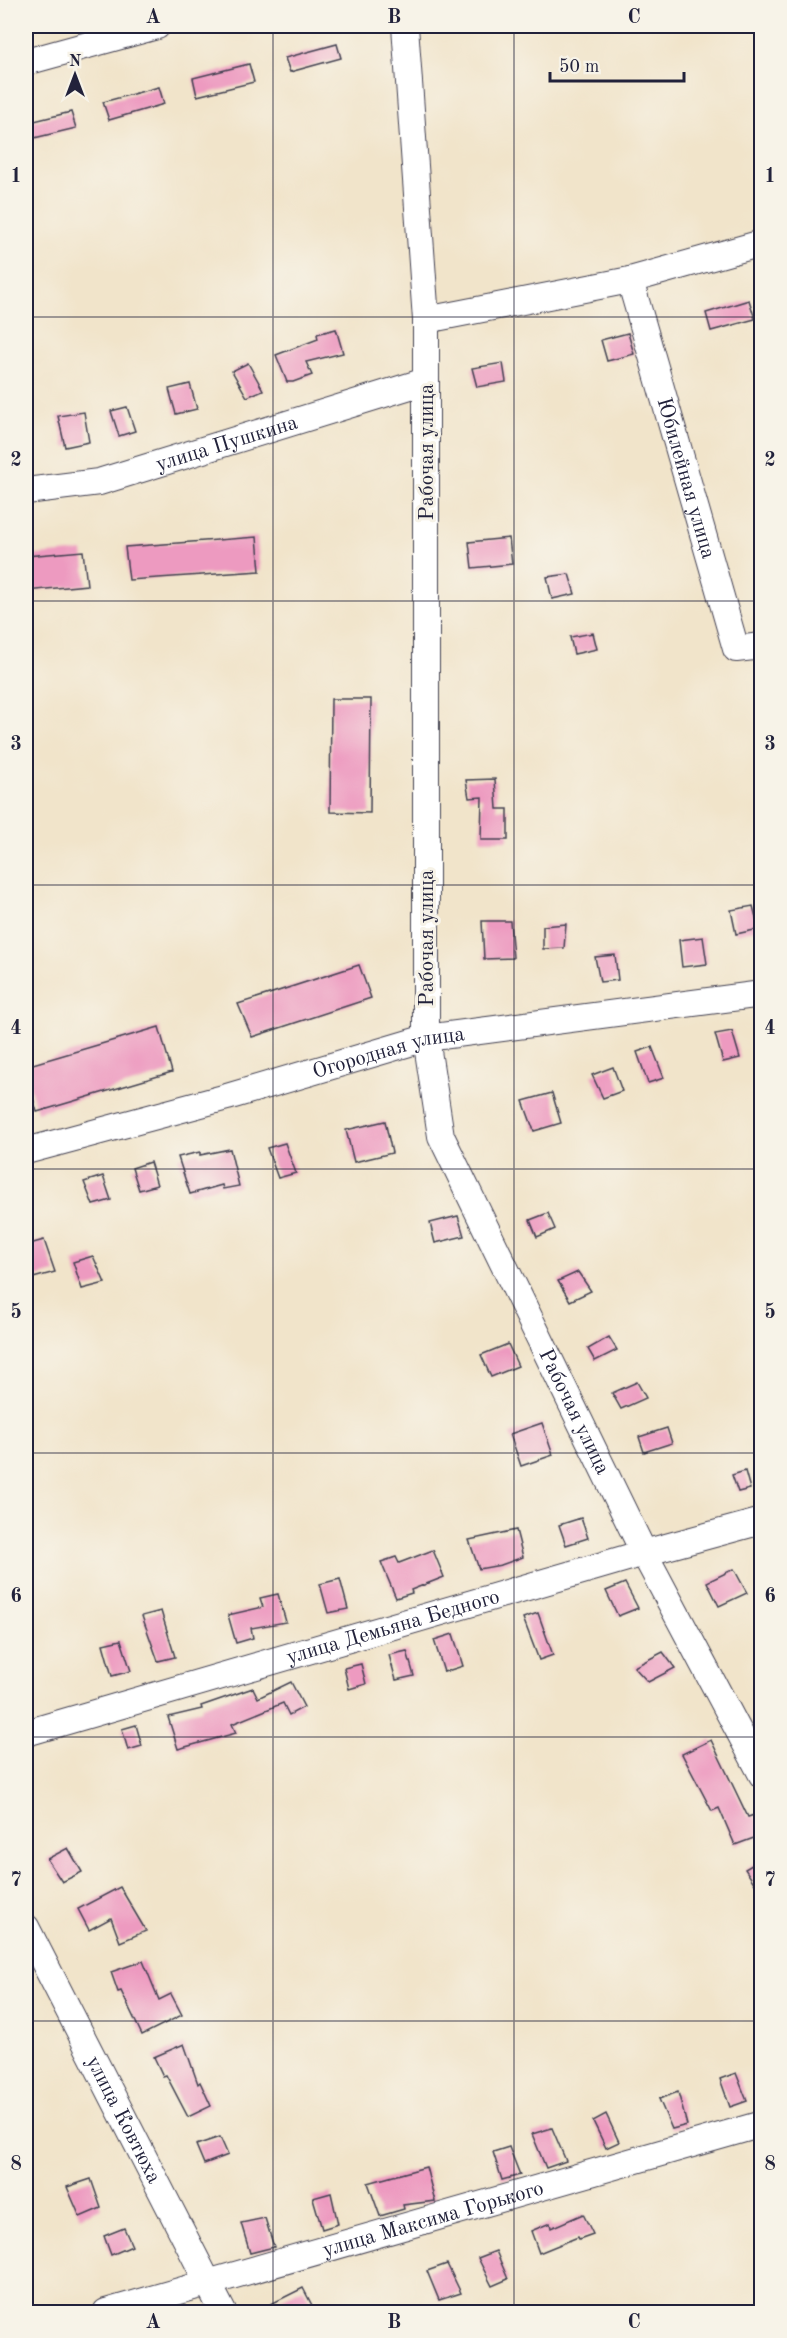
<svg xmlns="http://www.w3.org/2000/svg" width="787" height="2338" font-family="'Old Standard TT',serif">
<rect width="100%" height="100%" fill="#f7f3e8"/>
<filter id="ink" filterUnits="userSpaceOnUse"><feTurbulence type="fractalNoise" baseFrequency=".0167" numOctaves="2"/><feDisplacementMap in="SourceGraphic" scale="12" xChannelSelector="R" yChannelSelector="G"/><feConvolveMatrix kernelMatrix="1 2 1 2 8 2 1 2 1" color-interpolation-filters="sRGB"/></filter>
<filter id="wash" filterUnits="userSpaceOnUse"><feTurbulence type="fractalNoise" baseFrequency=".008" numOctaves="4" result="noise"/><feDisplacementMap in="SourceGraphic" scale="24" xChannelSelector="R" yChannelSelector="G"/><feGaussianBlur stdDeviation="1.35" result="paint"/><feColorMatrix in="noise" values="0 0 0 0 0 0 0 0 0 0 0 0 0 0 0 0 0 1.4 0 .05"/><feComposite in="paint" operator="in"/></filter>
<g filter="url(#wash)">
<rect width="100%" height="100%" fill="#f1e4ca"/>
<g id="blocks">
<g fill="#ed9ac0">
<polygon points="337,44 341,58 290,72 285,58"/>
<polygon points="249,64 254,82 197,96 193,78"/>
<polygon points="159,87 164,104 109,120 103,102"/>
<polygon points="71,112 76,128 26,140 26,123"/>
<polygon points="749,300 755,319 711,331 706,313"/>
<polygon points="336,329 343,353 306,362 312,375 293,382 287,382 276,355 318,339 317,334"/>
<polygon points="628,333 634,354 607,361 601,340"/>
<polygon points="248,363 263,390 247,397 232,371"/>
<polygon points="503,363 506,382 477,387 472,368"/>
<polygon points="190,384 197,409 176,414 169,389"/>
<polygon points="127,407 135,431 119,436 111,411"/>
<polygon points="84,412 89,442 65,447 58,416"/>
<polygon points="257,537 260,571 129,580 125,547"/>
<polygon points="509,538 512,564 472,568 469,542"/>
<polygon points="83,551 87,585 26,591 26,556"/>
<polygon points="569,574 575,594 552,599 547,577"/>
<polygon points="593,633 597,649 574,654 570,637"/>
<polygon points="331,699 371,699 370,813 330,812"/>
<polygon points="495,779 497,809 508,809 508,840 481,840 482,797 469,798 466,780"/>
<polygon points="753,906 759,929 736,934 731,910"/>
<polygon points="482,921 510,921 513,958 484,959"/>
<polygon points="566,924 564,948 543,949 543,926"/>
<polygon points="703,937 707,964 682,967 679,940"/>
<polygon points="615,955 618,980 600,982 595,957"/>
<polygon points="359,965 371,998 252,1037 238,1004"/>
<polygon points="159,1027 172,1072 37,1112 26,1074 26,1066"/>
<polygon points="732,1031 740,1058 723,1062 715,1034"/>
<polygon points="652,1047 664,1078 648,1083 637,1052"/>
<polygon points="613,1067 622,1091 603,1098 592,1075"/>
<polygon points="552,1093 561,1123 534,1131 523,1101"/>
<polygon points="385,1121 392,1153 354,1162 346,1130"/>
<polygon points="285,1143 296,1173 278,1178 267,1148"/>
<polygon points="230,1149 239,1186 223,1189 222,1185 190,1194 178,1157 200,1152 200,1155"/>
<polygon points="150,1162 157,1185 139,1190 132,1168"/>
<polygon points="103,1176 111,1200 93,1205 84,1182"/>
<polygon points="548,1213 555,1229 537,1237 530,1220"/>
<polygon points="458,1216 464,1236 435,1243 430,1223"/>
<polygon points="44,1240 55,1272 26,1280 26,1245"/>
<polygon points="93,1256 105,1283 82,1289 73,1262"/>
<polygon points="578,1272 591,1291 570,1301 558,1281"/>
<polygon points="609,1337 617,1350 595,1361 588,1349"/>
<polygon points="508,1344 518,1366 491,1377 481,1355"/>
<polygon points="637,1382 646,1398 621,1409 612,1393"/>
<polygon points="542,1423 553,1455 521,1466 510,1434"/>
<polygon points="667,1428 672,1443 644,1452 639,1437"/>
<polygon points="745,1471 750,1489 738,1492 732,1475"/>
<polygon points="581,1518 588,1538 566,1545 559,1525"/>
<polygon points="516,1530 523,1557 501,1565 479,1569 469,1540"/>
<polygon points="433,1550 444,1577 411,1590 412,1593 396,1598 381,1562 396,1557 399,1563"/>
<polygon points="734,1569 747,1593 719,1606 707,1582"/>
<polygon points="340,1579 348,1609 328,1613 320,1584"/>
<polygon points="625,1583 638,1608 618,1616 606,1591"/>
<polygon points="278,1594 286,1622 251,1628 253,1638 236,1643 228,1615 263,1607 260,1598"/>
<polygon points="161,1611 175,1657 158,1661 142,1616"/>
<polygon points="538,1613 553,1655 539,1660 523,1618"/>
<polygon points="453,1634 463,1666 444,1672 434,1640"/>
<polygon points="121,1640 131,1671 112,1676 103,1644"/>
<polygon points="407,1651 414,1676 396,1680 389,1655"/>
<polygon points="663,1652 675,1668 648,1682 634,1667"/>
<polygon points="361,1664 366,1684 349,1689 344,1668"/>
<polygon points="291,1682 304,1707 289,1715 283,1703 232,1724 236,1733 178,1749 168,1717 202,1709 201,1706 253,1688 258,1698"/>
<polygon points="136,1725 142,1746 128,1750 122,1729"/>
<polygon points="711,1740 748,1817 754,1815 762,1831 762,1835 735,1845 719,1808 712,1811 682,1754"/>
<polygon points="68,1848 82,1872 62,1882 47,1859"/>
<polygon points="762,1859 762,1895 745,1869"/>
<polygon points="120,1887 146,1931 120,1942 111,1918 89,1930 78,1909"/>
<polygon points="143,1961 159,2000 171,1994 182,2015 142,2035 121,1991 118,1992 111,1972"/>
<polygon points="184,2044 198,2084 200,2082 211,2106 188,2117 166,2075 163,2076 154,2057"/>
<polygon points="736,2073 747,2101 730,2107 720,2079"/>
<polygon points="678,2092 687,2125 672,2129 659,2099"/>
<polygon points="606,2114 619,2142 606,2148 593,2121"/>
<polygon points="552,2128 566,2161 546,2168 532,2134"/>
<polygon points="220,2137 228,2155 204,2164 196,2145"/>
<polygon points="509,2147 520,2175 502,2180 493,2152"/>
<polygon points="426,2167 435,2201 403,2205 404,2209 380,2216 368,2183"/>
<polygon points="91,2179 101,2208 80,2217 67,2187"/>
<polygon points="331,2193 338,2224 322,2229 313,2198"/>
<polygon points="583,2214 593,2234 579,2239 578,2237 539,2253 531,2231 550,2223 551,2228"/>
<polygon points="265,2218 274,2247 250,2253 241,2223"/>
<polygon points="124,2228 132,2246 111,2255 104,2236"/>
<polygon points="496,2251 508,2279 492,2286 478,2258"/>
<polygon points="447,2264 461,2293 439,2300 427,2271"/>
<polygon points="303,2288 316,2313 253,2313"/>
</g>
</g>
</g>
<g filter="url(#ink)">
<use href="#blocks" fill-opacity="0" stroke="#413f50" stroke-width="1.5"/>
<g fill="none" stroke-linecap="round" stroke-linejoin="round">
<g stroke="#413f50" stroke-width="28">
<g id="minor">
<path id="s1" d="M405 26 426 320V1038L441 1136 644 1553 762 1775"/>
<polyline points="26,62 157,26"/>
<path id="s2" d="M630 280 736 649 762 646"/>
<polyline points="426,320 630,280 762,243"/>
<path id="s3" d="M26 491 99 482 426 381"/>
<path id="s4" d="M26 1151 227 1097 426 1038 762 994"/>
<path id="s5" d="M26 1733 644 1553 762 1521"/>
<path id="s6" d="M26 1927 223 2312"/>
<path id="s7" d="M106 2312 762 2124"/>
</g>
</g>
<use href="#minor" stroke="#fff" stroke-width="26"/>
</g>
</g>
<path fill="none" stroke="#22223b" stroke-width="1.5" stroke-opacity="0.55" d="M273 26V2312M514 26V2312M26 317H762M26 601H762M26 885H762M26 1169H762M26 1453H762M26 1737H762M26 2021H762"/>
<g text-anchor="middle" stroke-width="6" stroke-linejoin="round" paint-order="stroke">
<g font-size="21" fill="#22223b" stroke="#f7f3e8">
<text dy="7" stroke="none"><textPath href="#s3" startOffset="207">улица Пушкина</textPath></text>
<text transform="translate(426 452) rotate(-90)" y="7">Рабочая улица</text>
<text dy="7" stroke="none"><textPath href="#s2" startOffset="206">Юбилейная улица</textPath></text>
<text transform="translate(426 938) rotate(-90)" y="7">Рабочая улица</text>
<text dy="7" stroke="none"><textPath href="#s4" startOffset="376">Огородная улица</textPath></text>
<text dy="7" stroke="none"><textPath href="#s1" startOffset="1418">Рабочая улица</textPath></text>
<text dy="7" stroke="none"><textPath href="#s5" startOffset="382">улица Демьяна Бедного</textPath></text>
<text dy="7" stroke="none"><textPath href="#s6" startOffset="216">улица Ковтюха</textPath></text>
<text dy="7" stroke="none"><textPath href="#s7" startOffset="340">улица Максима Горького</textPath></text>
</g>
</g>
<rect width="787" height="2338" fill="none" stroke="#f7f3e8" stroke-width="66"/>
<g transform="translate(75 75)" stroke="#f7f3e8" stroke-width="4.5" paint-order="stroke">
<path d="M0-4.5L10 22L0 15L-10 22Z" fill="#22223b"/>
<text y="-9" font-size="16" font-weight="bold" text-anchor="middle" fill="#22223b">N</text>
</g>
<path d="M550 72v9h134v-9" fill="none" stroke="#22223b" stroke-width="3"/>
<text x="559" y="72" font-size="18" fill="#22223b" stroke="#f7f3e8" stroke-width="4.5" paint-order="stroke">50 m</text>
<rect x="33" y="33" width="721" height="2272" fill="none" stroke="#22223b" stroke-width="2"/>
<g font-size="20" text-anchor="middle" font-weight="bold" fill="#22223b">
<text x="153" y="23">A</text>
<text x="394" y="23">B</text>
<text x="634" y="23">C</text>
<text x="16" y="182">1</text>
<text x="770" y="182">1</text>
<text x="16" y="466">2</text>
<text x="770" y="466">2</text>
<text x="16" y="750">3</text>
<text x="770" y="750">3</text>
<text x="16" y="1034">4</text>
<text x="770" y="1034">4</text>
<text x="16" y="1318">5</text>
<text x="770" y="1318">5</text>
<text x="16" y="1602">6</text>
<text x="770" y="1602">6</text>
<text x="16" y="1886">7</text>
<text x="770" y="1886">7</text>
<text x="16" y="2170">8</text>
<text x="770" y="2170">8</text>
<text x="153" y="2328">A</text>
<text x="394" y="2328">B</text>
<text x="634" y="2328">C</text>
</g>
</svg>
